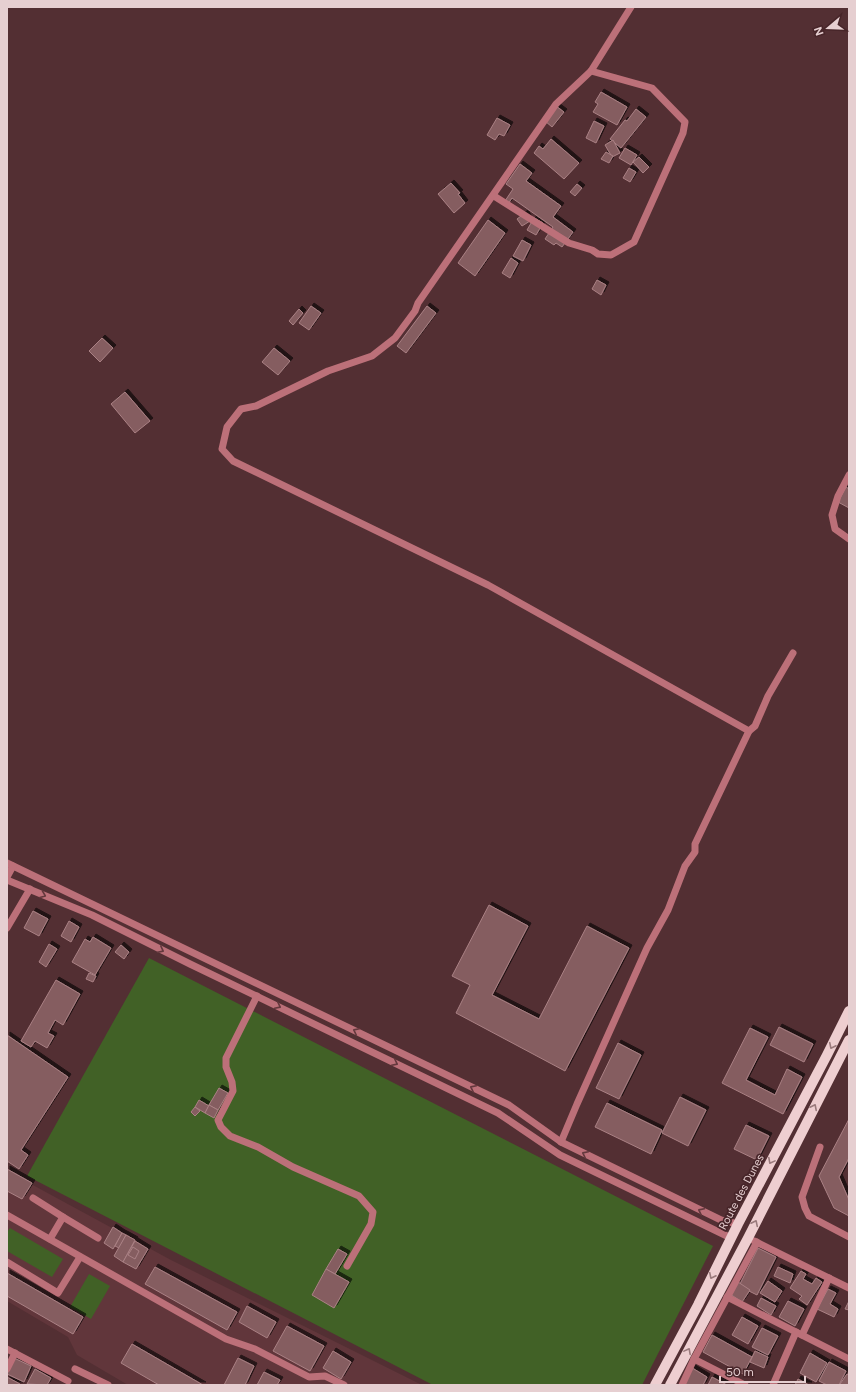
<svg xmlns="http://www.w3.org/2000/svg" width="856" height="1392" font-family="Figtree,sans-serif">
<defs>
<filter id="shadow"><feDropShadow dx="3" dy="-3" stdDeviation="0" flood-color="#0009"/></filter>
</defs>
<rect width="100%" height="100%" fill="#532f33"/>
<polygon fill="#61363b" points="7,1171 171,1260 422,1385 128,1385 77,1355 68,1337 7,1301"/>
<g fill="#416126">
<polygon points="149,958 713,1246 642,1385 433,1385 27,1176"/>
<polygon points="10,1228 63,1259 52,1277 7,1251 7,1232"/>
<polygon points="89,1274 110,1286 91,1319 70,1307"/>
</g>
<g fill="#855d61" stroke="#aa8184" filter="url(#shadow)">
<polygon points="601,92 627,107 617,125 593,112 598,104 595,102"/>
<polygon points="556,106 564,112 552,127 545,121"/>
<polygon points="636,109 646,117 621,148 610,139 625,120 627,121"/>
<polygon points="497,118 510,125 504,136 499,134 495,140 487,135"/>
<polygon points="594,121 604,126 596,143 586,138"/>
<polygon points="551,139 579,163 564,179 534,153 539,146 543,149"/>
<polygon points="613,140 620,153 612,157 605,145"/>
<polygon points="625,148 637,155 631,165 619,158"/>
<polygon points="606,152 613,156 609,163 601,159"/>
<polygon points="639,157 649,167 643,173 633,162"/>
<polygon points="520,164 532,173 526,181 561,206 553,217 573,232 562,247 556,243 554,245 545,239 553,227 512,198 508,204 505,201 513,189 506,184"/>
<polygon points="629,168 636,172 630,182 623,178"/>
<polygon points="451,183 460,193 458,194 465,203 454,213 438,194"/>
<polygon points="577,184 582,188 575,196 570,192"/>
<polygon points="525,213 530,221 522,226 517,219"/>
<polygon points="534,218 543,223 536,235 527,230"/>
<polygon points="488,220 505,233 475,276 458,263"/>
<polygon points="522,240 531,245 523,261 513,256"/>
<polygon points="511,258 518,263 510,278 502,273"/>
<polygon points="597,280 606,285 601,295 592,289"/>
<polygon points="311,306 321,313 309,330 299,323"/>
<polygon points="427,306 436,313 406,353 397,346"/>
<polygon points="299,309 303,313 293,325 289,321"/>
<polygon points="102,338 113,348 100,362 89,351"/>
<polygon points="274,348 290,361 278,375 262,362"/>
<polygon points="125,392 150,421 135,433 111,404"/>
<polygon points="846,487 849,489 849,508 838,502"/>
<polygon points="489,905 528,926 492,995 539,1019 587,926 629,948 565,1071 456,1013 470,985 452,976"/>
<polygon points="33,911 48,919 39,936 24,928"/>
<polygon points="69,921 79,927 71,942 61,936"/>
<polygon points="93,937 111,948 95,975 72,962 85,939 90,942"/>
<polygon points="49,944 57,949 46,967 39,962"/>
<polygon points="121,945 129,952 124,959 115,952"/>
<polygon points="89,973 96,976 93,982 86,979"/>
<polygon points="56,980 80,994 63,1025 55,1020 48,1033 54,1036 47,1048 35,1041 31,1047 21,1041"/>
<polygon points="779,1027 813,1044 804,1062 770,1045"/>
<polygon points="750,1028 768,1037 746,1080 775,1095 787,1069 802,1077 783,1114 722,1083"/>
<polygon points="7,1035 68,1077 21,1150 28,1155 19,1169 7,1161"/>
<polygon points="618,1043 641,1055 619,1099 596,1088"/>
<polygon points="219,1088 228,1093 218,1110 209,1105"/>
<polygon points="680,1097 706,1110 688,1146 662,1133"/>
<polygon points="199,1100 209,1106 205,1113 195,1107"/>
<polygon points="607,1103 662,1130 651,1154 595,1127"/>
<polygon points="209,1105 218,1110 214,1118 205,1113"/>
<polygon points="195,1107 200,1111 195,1116 191,1112"/>
<polygon points="849,1119 849,1158 839,1177 849,1200 849,1216 834,1208 819,1176"/>
<polygon points="746,1125 769,1136 757,1160 734,1149"/>
<polygon points="7,1169 32,1183 22,1199 7,1191"/>
<polygon points="113,1227 122,1233 113,1249 104,1243"/>
<polygon points="122,1233 126,1235 119,1248 115,1246"/>
<polygon points="126,1235 135,1240 123,1262 114,1256"/>
<polygon points="135,1241 148,1249 136,1269 123,1262"/>
<polygon points="133,1247 139,1251 135,1259 128,1255"/>
<polygon points="758,1248 776,1257 757,1295 739,1286"/>
<polygon points="338,1249 347,1254 335,1274 326,1269"/>
<polygon points="155,1267 237,1312 227,1330 145,1284"/>
<polygon points="778,1267 793,1274 790,1283 774,1276"/>
<polygon points="326,1269 349,1282 334,1308 312,1295"/>
<polygon points="801,1271 806,1274 803,1279 812,1284 816,1278 822,1282 807,1305 799,1299 802,1296 790,1288"/>
<polygon points="7,1273 83,1317 73,1334 7,1296"/>
<polygon points="768,1281 782,1291 775,1302 760,1293"/>
<polygon points="738,1282 750,1290 742,1302 730,1294"/>
<polygon points="828,1289 836,1293 830,1304 838,1309 834,1317 817,1309"/>
<polygon points="761,1298 776,1306 771,1315 757,1306"/>
<polygon points="788,1301 804,1309 795,1326 779,1317"/>
<polygon points="849,1301 849,1310 845,1309"/>
<polygon points="247,1306 276,1322 267,1338 239,1322"/>
<polygon points="742,1317 758,1326 748,1344 732,1335"/>
<polygon points="287,1326 324,1346 310,1371 273,1351"/>
<polygon points="762,1328 778,1336 768,1355 752,1347"/>
<polygon points="712,1335 752,1357 743,1374 703,1352"/>
<polygon points="132,1344 203,1385 159,1385 121,1363"/>
<polygon points="333,1351 351,1362 341,1379 323,1368"/>
<polygon points="755,1351 768,1357 764,1368 750,1362"/>
<polygon points="810,1353 827,1363 816,1382 800,1373"/>
<polygon points="14,1358 31,1366 24,1382 7,1374"/>
<polygon points="238,1358 254,1366 245,1385 224,1385"/>
<polygon points="829,1362 846,1371 839,1385 827,1385 819,1381"/>
<polygon points="689,1366 707,1377 703,1385 682,1385"/>
<polygon points="35,1369 51,1378 47,1385 27,1384"/>
<polygon points="264,1372 280,1380 277,1385 257,1385"/>
<polygon points="847,1374 849,1375 849,1385 841,1385 840,1384"/>
<polygon points="7,1377 20,1384 20,1385 7,1385"/>
<polygon points="712,1377 727,1385 708,1385"/>
<polygon points="798,1379 809,1385 795,1385"/>
</g>
<g fill="none" stroke-linecap="round" stroke-linejoin="round">
<g stroke="#bc7079" stroke-width="7">
<polyline points="631,7 591,71 556,104 418,303 415,311 395,338 372,356 328,371 256,406 241,409 227,427 222,449 233,461 488,585 749,731"/>
<polyline points="494,196 569,243 592,250 598,254 611,255 634,242 683,133 685,122 652,88 591,71"/>
<polyline points="849,475 838,496 832,515 835,529 849,539"/>
<polyline points="7,863 509,1105 561,1142 721,1220 738,1224"/>
<polyline points="7,877 13,866"/>
<polyline points="7,880 92,915 190,964 498,1113 560,1155 731,1238"/>
<polyline points="7,928 30,889"/>
<polyline points="257,996 226,1058 226,1067 232,1082 233,1091 218,1120 221,1127 230,1136 258,1147 293,1167 359,1196 373,1212 371,1224 347,1266"/>
<polyline points="561,1142 577,1104 647,948 668,910 685,866 695,852 695,844 749,731 755,726 768,696 793,653"/>
<polyline points="820,1147 802,1197 805,1208 809,1216 849,1237"/>
<polyline points="33,1198 63,1217 50,1239"/>
<polyline points="7,1215 226,1339 255,1349 309,1377 325,1376 344,1385"/>
<polyline points="63,1217 98,1238"/>
<polyline points="754,1241 849,1288"/>
<polyline points="7,1262 58,1293 80,1257"/>
<polyline points="727,1297 849,1359"/>
<polyline points="802,1335 829,1278"/>
<polyline points="7,1349 68,1381"/>
<polyline points="694,1359 745,1385"/>
<polyline points="7,1369 15,1353"/>
<polyline points="75,1369 108,1385"/>
<polyline points="682,1385 694,1359 757,1242"/>
<polyline points="773,1385 796,1332"/>
</g>
<g stroke="#eeced0" stroke-width="10">
<polyline points="655,1385 698,1305 738,1224 827,1055 849,1011"/>
<polyline points="670,1385 748,1238 849,1040"/>
</g>
</g>
<defs><path id="oneway-chevron" d="M-2-3.5L2.5 0L-2 3.5" fill="none" stroke-width="1.6" stroke-linecap="round" stroke-linejoin="round"/></defs>
<g stroke="#64383d">
<use href="#oneway-chevron" transform="translate(43 895) rotate(22)"/>
<use href="#oneway-chevron" transform="translate(161 950) rotate(27)"/>
<use href="#oneway-chevron" transform="translate(278 1006) rotate(26)"/>
<use href="#oneway-chevron" transform="translate(356 1031) rotate(-154)"/>
<use href="#oneway-chevron" transform="translate(395 1063) rotate(26)"/>
<use href="#oneway-chevron" transform="translate(473 1088) rotate(-154)"/>
<use href="#oneway-chevron" transform="translate(585 1154) rotate(-154)"/>
<use href="#oneway-chevron" transform="translate(701 1211) rotate(-154)"/>
</g>
<g stroke="#9a7a7c">
<use href="#oneway-chevron" transform="translate(832 1046) rotate(116)"/>
<use href="#oneway-chevron" transform="translate(814 1107) rotate(-63)"/>
<use href="#oneway-chevron" transform="translate(771 1161) rotate(118)"/>
<use href="#oneway-chevron" transform="translate(755 1223) rotate(-64)"/>
<use href="#oneway-chevron" transform="translate(712 1276) rotate(116)"/>
<use href="#oneway-chevron" transform="translate(688 1351) rotate(-62)"/>
</g>
<g text-anchor="middle" stroke-width="3.5" stroke-linejoin="round" paint-order="stroke">
<g font-size="11" fill="#e6cfd1" stroke="#472529">
<text transform="translate(741 1192) rotate(-62)" y="4">Route des Dunes</text>
</g>
</g>
<rect width="856" height="1392" fill="none" stroke="#e6cfd1" stroke-width="16"/>
<g transform="translate(828 28) rotate(251)" stroke="#472529" stroke-width="3" paint-order="stroke">
<path d="M0-3L7 15L0 10L-7 15Z" fill="#e6cfd1"/>
<text y="-6" font-size="11" font-weight="bold" text-anchor="middle" fill="#e6cfd1">N</text>
</g>
<path d="M720 1376v6h85v-6" fill="none" stroke="#e6cfd1" stroke-width="2"/>
<text x="726" y="1376" font-size="12" fill="#e6cfd1" stroke="#472529" stroke-width="3" paint-order="stroke">50 m</text>
</svg>
